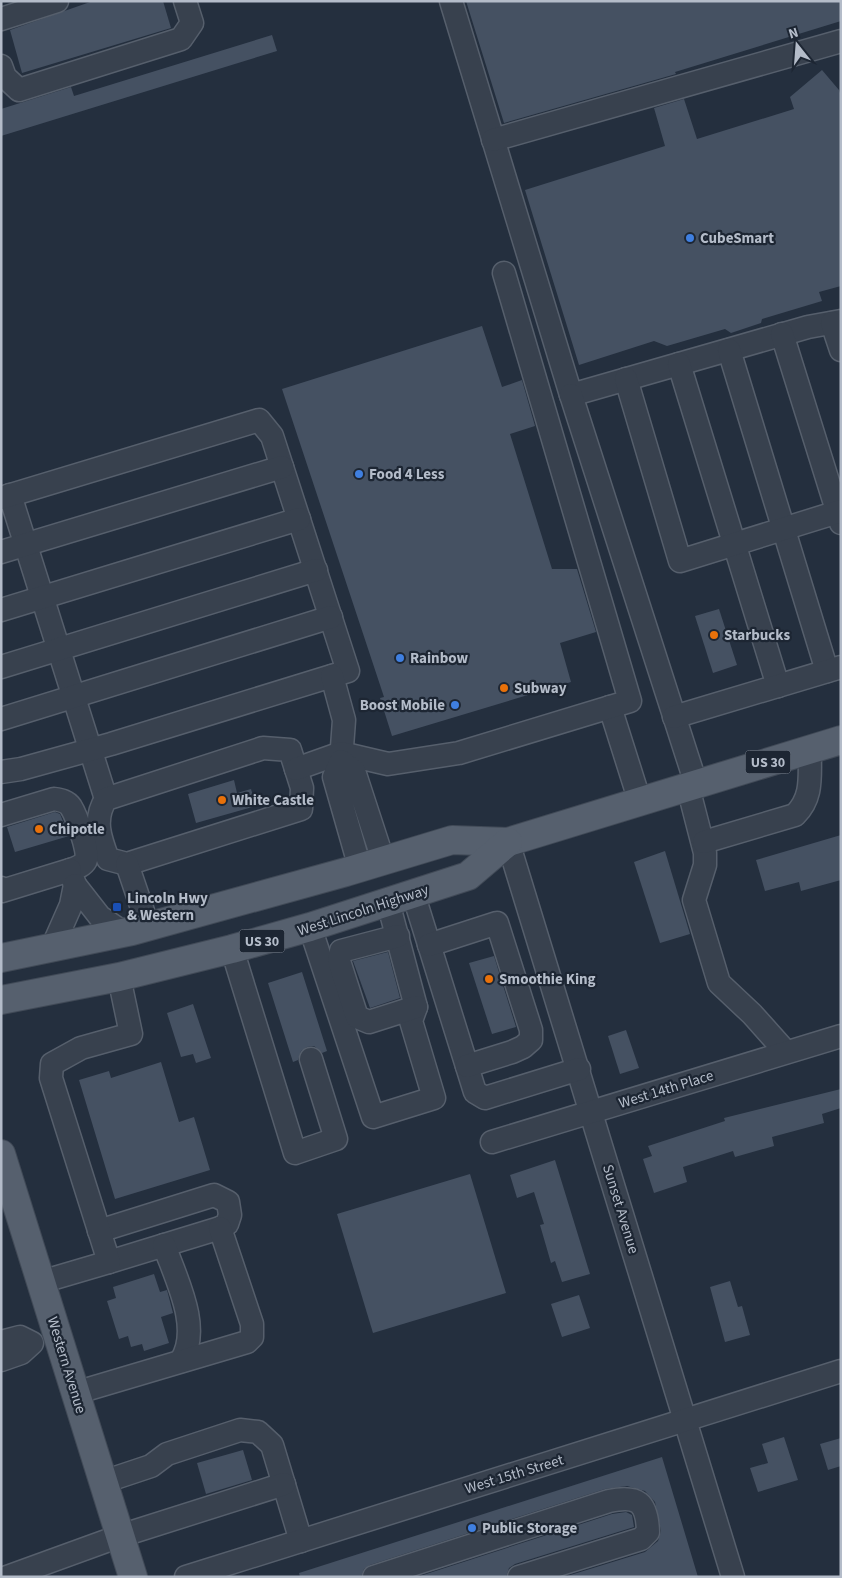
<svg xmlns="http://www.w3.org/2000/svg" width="842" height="1578" font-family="'Source Sans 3',sans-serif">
<rect width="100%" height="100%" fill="#242f3e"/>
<g fill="#455162">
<polygon points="93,1 163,1 171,28 22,73 10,30"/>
<polygon points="466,1 841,1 841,21 675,72 676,74 504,123"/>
<polygon points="272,35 277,51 1,136 1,109 71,87 74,96"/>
<polygon points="822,70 839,90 841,96 841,286 819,292 822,301 762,319 761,323 731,333 725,329 667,346 654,341 579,365 525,190 665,146 654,108 684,99 697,139 794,109 790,97"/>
<polygon points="482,326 502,387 522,380 535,426 510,434 552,569 577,569 596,632 560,643 571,682 392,736 380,698 384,697 282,389"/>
<polygon points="719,609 737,665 713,673 695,616"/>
<polygon points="234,780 237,793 251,789 256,806 196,823 188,794"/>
<polygon points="55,812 60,814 69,836 15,852 7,827"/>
<polygon points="841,835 841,880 801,891 799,882 765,891 756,860"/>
<polygon points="665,851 690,934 660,943 634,862"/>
<polygon points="388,952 400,998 370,1008 353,961"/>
<polygon points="494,956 516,1027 492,1034 469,963"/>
<polygon points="302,972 327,1051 322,1053 314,1046 307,1047 301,1051 298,1060 293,1062 268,983"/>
<polygon points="193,1004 211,1058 196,1063 193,1054 181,1057 167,1013"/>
<polygon points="626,1030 639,1068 620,1074 608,1036"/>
<polygon points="161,1062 179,1122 194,1117 210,1170 115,1199 79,1080 109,1071 111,1078"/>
<polygon points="841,1089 841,1108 822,1114 824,1123 772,1137 774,1146 735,1157 733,1151 683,1167 687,1182 654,1193 643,1159 652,1156 648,1146 725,1121 724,1118"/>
<polygon points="555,1160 590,1274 562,1282 555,1261 551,1263 540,1225 544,1224 534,1192 517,1198 510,1175"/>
<polygon points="470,1174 506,1293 373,1333 337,1214"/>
<polygon points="154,1274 160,1292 167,1290 173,1313 161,1317 169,1343 144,1351 142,1344 131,1347 128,1336 119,1339 107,1301 116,1298 113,1287"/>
<polygon points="730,1281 738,1307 742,1306 750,1335 725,1342 710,1287"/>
<polygon points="579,1295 590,1328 562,1337 551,1304"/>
<polygon points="784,1437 798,1480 758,1492 750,1468 768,1463 762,1444"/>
<polygon points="841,1438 841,1466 828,1470 820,1444"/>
<polygon points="243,1450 252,1480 206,1494 197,1463"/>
<polygon points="662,1457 698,1577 564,1577 645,1552 658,1541 661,1531 655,1502 645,1491 627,1486 605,1489 370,1565 364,1569 361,1577 300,1577 299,1573"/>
<polygon points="626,1512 632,1515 634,1527 515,1564 509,1568 506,1577 417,1577 612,1514"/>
</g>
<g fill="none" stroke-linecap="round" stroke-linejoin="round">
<g stroke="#565f6c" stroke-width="25">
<g id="minor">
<polyline points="451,1 571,395 808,327 841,321"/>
<polyline points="1,19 57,1"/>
<polyline points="1,66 5,77 19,90 181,39 192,23 185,1"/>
<polyline points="493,140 841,41"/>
<polyline points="832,323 841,350"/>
<polyline points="782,334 841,523"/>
<polyline points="729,350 827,671"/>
<polyline points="679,364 778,686"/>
<polyline points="626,379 680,561 841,511"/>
<polyline points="571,395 696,784"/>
<polyline points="10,495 106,799"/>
<polyline points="1,498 259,420 272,436 348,671 111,744 21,769 1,772"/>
<polyline points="1,552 282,467"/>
<polyline points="1,610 299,519"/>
<polyline points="1,667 316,570"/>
<polyline points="332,676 344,720 341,761"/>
<polyline points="610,707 640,802"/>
<polyline points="674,717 841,667"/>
<polyline points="1,719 331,617"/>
<path d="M263 748 290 750 302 788 301 809 127 864 108 859C100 838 93 819 106 799Z"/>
<polyline points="296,769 341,753 388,764 459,753 630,701 504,273"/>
<polyline points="688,787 705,853 705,865 694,900 719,983 752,1014 786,1052"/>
<path d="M1 815 54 799C61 800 67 801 71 807 76 815 90 853 86 860 83 866 76 868 70 870L75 885"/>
<polyline points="508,842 733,1577"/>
<path d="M704 842 795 815C814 796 809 775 810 749"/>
<polyline points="127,864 148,926"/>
<polyline points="360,868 334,777 341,761 354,771 383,860"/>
<polyline points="1,888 2,891 70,870"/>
<polyline points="413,893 475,1092 485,1098 579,1069"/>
<polyline points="310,927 373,1117 434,1098 411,1021 416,1007 388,902"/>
<polyline points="398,936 341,951 339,961 357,1017 369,1022 416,1007"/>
<polyline points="429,945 497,923 531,1030 531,1040 523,1047 512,1052 467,1066"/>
<polyline points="52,948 71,905 75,885 100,917 124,933"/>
<polyline points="232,949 295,1153 336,1139 311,1059"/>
<polyline points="492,1142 841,1036"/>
<polyline points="99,1231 214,1195 228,1202 230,1215 227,1224 220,1228 109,1262"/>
<path d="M164 1245C176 1279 202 1328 181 1361"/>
<polyline points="41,1282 109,1262 51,1078 52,1064 81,1048 131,1034 119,977"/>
<polyline points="1,1342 20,1337 32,1343 21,1353 1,1360"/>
<polyline points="75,1393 247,1342 252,1337 252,1324 220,1228"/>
<polyline points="103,1482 151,1466 167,1454 240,1430 258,1432 272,1445 301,1541"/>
<polyline points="7,1577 120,1536 284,1484"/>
<polyline points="186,1577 841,1371"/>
<path d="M374 1577 609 1501C638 1495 647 1502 648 1532L641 1539 519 1577"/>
</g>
</g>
<g stroke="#414a57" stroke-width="30">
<g id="major">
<polyline points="1,958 132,931 346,872 452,840 508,842 841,740"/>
<polyline points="1,1000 119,977 232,949 310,927 468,876 508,842"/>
<polyline points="1,1154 133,1577"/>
</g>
</g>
<use href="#minor" stroke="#38414e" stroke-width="22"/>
<use href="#major" stroke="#56606e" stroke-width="28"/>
</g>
<g fill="#3f7fe0" stroke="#1d2633" stroke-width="2">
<circle cx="690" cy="238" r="5"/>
<circle cx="359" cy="474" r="5"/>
<circle cx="400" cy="658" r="5"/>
<circle cx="455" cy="705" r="5"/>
<circle cx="472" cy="1528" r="5"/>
</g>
<g fill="#e8710a" stroke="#1d2633" stroke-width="2">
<circle cx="714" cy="635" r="5"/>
<circle cx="504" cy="688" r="5"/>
<circle cx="222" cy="800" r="5"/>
<circle cx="39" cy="829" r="5"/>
<circle cx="489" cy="979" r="5"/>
</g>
<rect fill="#1a4fb4" stroke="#1d2633" stroke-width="2" x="112" y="902" width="10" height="10" rx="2.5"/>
<g text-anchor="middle" stroke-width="4.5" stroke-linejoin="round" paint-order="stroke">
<g fill="#1d2633" stroke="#878f9c" stroke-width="1">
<rect x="745.5" y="750.5" width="45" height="23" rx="4"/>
<rect x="239.5" y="929.5" width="45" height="23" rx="4"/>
</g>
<g font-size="14" font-weight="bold" fill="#b4bcc9">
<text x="768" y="767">US 30</text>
<text x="262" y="946">US 30</text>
</g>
<g font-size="15" font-weight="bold" fill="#b4bcc9" stroke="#1d2633" text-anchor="start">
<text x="700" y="243">CubeSmart</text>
<text x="369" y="479">Food 4 Less</text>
<text x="724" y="640">Starbucks</text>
<text x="410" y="663">Rainbow</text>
<text x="514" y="693">Subway</text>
<text x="445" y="710" text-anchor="end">Boost Mobile</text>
<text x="232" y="805">White Castle</text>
<text x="49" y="834">Chipotle</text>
<text x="127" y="903">Lincoln Hwy<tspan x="127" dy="17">&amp; Western</tspan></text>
<text x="499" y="984">Smoothie King</text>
<text x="482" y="1533">Public Storage</text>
</g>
<g font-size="15" fill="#b4bcc9" stroke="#1d2633">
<text transform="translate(363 910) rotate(-18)" y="5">West Lincoln Highway</text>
<text transform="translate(666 1089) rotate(-17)" y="5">West 14th Place</text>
<text transform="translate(621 1209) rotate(73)" y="5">Sunset Avenue</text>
<text transform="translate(67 1365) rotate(73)" y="5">Western Avenue</text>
<text transform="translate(514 1474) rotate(-17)" y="5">West 15th Street</text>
</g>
</g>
<rect width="842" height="1578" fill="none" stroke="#b4bcc9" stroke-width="5"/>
<g transform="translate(797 45) rotate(343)" stroke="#1d2633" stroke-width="4" paint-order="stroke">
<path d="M0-4L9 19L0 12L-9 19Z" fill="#b4bcc9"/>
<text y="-8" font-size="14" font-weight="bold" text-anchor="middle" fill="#b4bcc9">N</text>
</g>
</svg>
